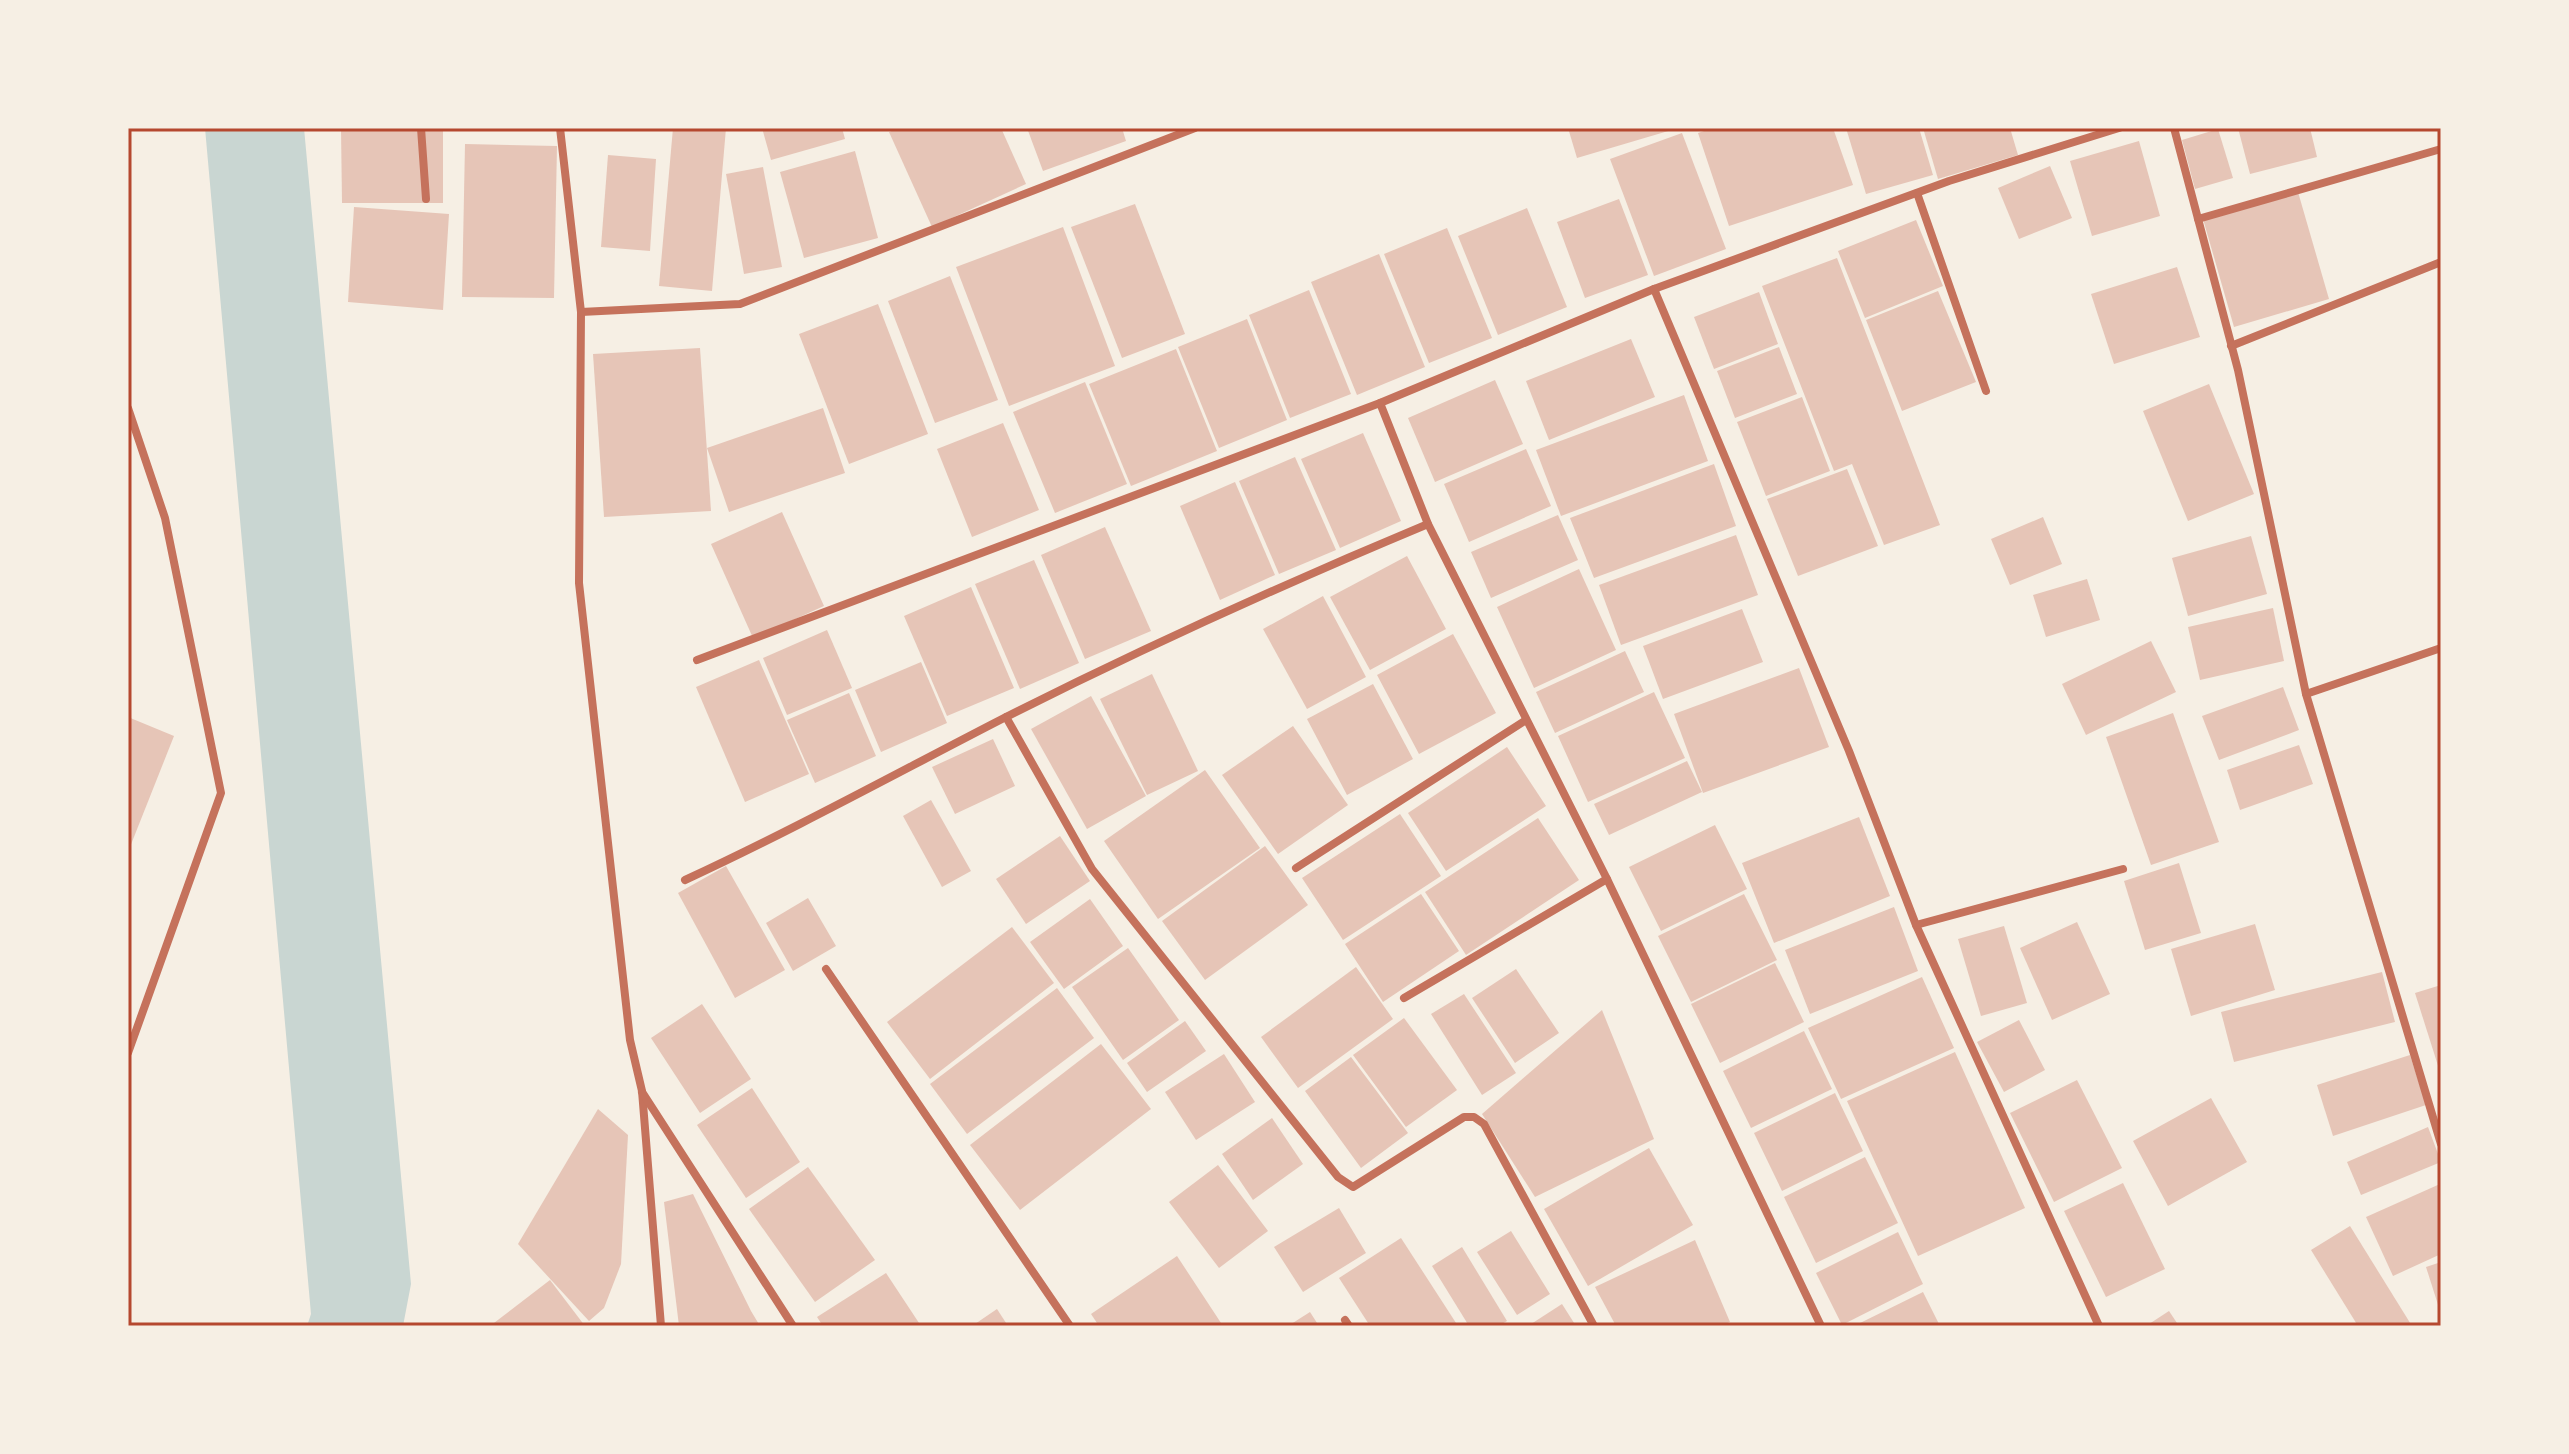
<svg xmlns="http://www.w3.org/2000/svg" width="2569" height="1454" font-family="Georgia,serif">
<rect width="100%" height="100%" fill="#f6efe4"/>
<polygon fill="#c9d6d2" points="205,128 304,128 411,1284 403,1326 307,1326 311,1314"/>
<g fill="#e6c5b7">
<polygon points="341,128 443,128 443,203 342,203"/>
<polygon points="673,128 726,128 712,291 659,286"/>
<polygon points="762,128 842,128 845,139 771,160"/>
<polygon points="899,128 1001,128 1026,184 932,227 889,132"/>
<polygon points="1027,128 1122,128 1126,141 1043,171"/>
<polygon points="1568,128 1675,128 1675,129 1577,158"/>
<polygon points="1713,128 1833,128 1853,185 1729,226 1698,133"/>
<polygon points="1846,128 1919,128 1933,175 1866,194"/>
<polygon points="1923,128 2010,128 2018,155 1938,179"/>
<polygon points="2238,128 2310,128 2317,157 2250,174"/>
<polygon points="2218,129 2233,178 2195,189 2182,140"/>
<polygon points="1682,133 1726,249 1654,276 1610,159"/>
<polygon points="2139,141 2160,216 2092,236 2070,161"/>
<polygon points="465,144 557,146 554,298 462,297"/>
<polygon points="855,151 878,238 804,258 780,172"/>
<polygon points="608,155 656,159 650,251 601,247"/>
<polygon points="2050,166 2072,218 2019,239 1998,188"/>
<polygon points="763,167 782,267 744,274 726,174"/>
<polygon points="2298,192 2329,299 2234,327 2203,219"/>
<polygon points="1619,199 1648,275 1585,298 1557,222"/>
<polygon points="1135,204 1185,334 1122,358 1071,227"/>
<polygon points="354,207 449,214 443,310 348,302"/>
<polygon points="1527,208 1567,307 1498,335 1458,236"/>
<polygon points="1916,220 1943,286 1865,318 1838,251"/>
<polygon points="1063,227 1115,366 1009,406 956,267"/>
<polygon points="1447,228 1492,338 1429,363 1384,254"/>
<polygon points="1379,254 1425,367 1357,395 1311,282"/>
<polygon points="1837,258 1940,525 1884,545 1852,464 1834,471 1762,286"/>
<polygon points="2177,267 2200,337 2114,364 2091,294"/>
<polygon points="950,276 998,400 935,423 888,301"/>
<polygon points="1309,290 1351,394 1290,418 1249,315"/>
<polygon points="1938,291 1976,382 1902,411 1866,320"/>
<polygon points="1759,292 1778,344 1714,369 1694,317"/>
<polygon points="878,304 928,434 849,464 799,334"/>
<polygon points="1247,319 1287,420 1219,448 1178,347"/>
<polygon points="1631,339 1655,397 1549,440 1526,381"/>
<polygon points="1779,347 1797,394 1735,418 1717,371"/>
<polygon points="700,348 711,511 604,517 593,354"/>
<polygon points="1176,349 1217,451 1131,486 1089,384"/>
<polygon points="1495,380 1523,444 1435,482 1408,418"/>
<polygon points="1085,382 1127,484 1055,513 1013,412"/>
<polygon points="2209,384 2254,494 2188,521 2143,411"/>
<polygon points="1684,395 1708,461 1561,516 1536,450"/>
<polygon points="1802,397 1830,471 1766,496 1737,422"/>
<polygon points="823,408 845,473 729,512 707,448"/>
<polygon points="1003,423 1039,510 972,537 937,449"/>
<polygon points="1363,433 1401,521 1340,548 1301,459"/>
<polygon points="1526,449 1551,506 1469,542 1444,484"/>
<polygon points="1295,457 1336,550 1279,574 1239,481"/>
<polygon points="1714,464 1736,526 1594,578 1570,518"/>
<polygon points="1847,469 1878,546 1798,576 1767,499"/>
<polygon points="1235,482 1275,575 1220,600 1180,506"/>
<polygon points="782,512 824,606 753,638 711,544"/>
<polygon points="1558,515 1578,560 1491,598 1471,552"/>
<polygon points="2043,517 2062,564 2010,585 1991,539"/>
<polygon points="1105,527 1151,631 1085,659 1041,555"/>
<polygon points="1736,535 1758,595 1621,645 1599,585"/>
<polygon points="2251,536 2267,594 2188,616 2172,558"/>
<polygon points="1407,556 1446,629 1370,670 1330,597"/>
<polygon points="1034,560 1079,663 1020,689 975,584"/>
<polygon points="1579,569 1616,650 1534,688 1497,607"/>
<polygon points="2087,579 2100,620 2046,637 2033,595"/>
<polygon points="971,587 1014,688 947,716 904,616"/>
<polygon points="1323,596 1366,677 1307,709 1263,629"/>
<polygon points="2273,608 2284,661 2200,680 2188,627"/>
<polygon points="1742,609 1763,662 1663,699 1643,646"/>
<polygon points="827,630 852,688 787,715 763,658"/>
<polygon points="1453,634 1496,713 1419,754 1377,675"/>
<polygon points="2151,641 2176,692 2086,735 2062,684"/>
<polygon points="1625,651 1644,692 1555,733 1536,692"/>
<polygon points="759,660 809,774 745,802 696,687"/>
<polygon points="921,662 947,723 881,752 855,690"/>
<polygon points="1799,668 1829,747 1703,793 1674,714"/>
<polygon points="1152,674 1198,771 1147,795 1100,699"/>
<polygon points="1373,684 1413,759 1347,795 1307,719"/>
<polygon points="2283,687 2299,730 2219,760 2202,716"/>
<polygon points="1654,692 1685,758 1588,802 1558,736"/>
<polygon points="849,693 876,756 815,783 787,720"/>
<polygon points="1091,696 1146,796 1087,829 1031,729"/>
<polygon points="2173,713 2219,842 2151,865 2106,737"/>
<polygon points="128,717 174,736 128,852"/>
<polygon points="1293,726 1348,805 1278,854 1222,775"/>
<polygon points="993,739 1015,786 955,814 932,767"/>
<polygon points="2299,745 2313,784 2240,810 2227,770"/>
<polygon points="1507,747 1546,806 1446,871 1408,813"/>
<polygon points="1687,761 1702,792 1609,835 1594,804"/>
<polygon points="1205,770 1260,848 1158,919 1104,841"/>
<polygon points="931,800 971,871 942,887 903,816"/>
<polygon points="1400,814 1441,876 1343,940 1302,878"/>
<polygon points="1859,817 1890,896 1774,943 1742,863"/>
<polygon points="1538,818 1579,880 1466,955 1425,892"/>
<polygon points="1715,825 1747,889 1661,931 1629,867"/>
<polygon points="1060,836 1090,881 1026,924 996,879"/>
<polygon points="1265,846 1308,905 1205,980 1162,921"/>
<polygon points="2179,863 2201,933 2145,950 2124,881"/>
<polygon points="726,866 785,970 735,998 678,893"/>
<polygon points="1421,894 1459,951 1383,1002 1345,944"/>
<polygon points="1744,894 1777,960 1691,1002 1658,936"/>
<polygon points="808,898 836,946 793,971 766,923"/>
<polygon points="1090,899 1123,946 1064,989 1030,942"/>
<polygon points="1894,907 1918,971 1810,1014 1785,950"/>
<polygon points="2077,922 2110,994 2052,1020 2020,948"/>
<polygon points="2255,924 2275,990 2191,1016 2171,949"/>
<polygon points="2004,926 2027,1003 1981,1016 1958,939"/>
<polygon points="1012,927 1054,983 930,1079 887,1022"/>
<polygon points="1128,948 1179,1020 1123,1060 1072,987"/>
<polygon points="1775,963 1804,1022 1720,1063 1691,1004"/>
<polygon points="1356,967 1393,1019 1298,1088 1261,1037"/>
<polygon points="1516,969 1559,1033 1515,1063 1472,998"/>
<polygon points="2382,972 2395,1022 2234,1062 2221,1012"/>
<polygon points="1922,977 1954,1048 1841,1099 1808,1028"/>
<polygon points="2441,985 2441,1072 2440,1072 2415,993"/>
<polygon points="1057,988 1094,1038 967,1134 930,1084"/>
<polygon points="1464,994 1516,1073 1482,1095 1431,1014"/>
<polygon points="702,1004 751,1079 700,1113 651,1038"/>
<polygon points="1602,1010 1654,1139 1535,1197 1482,1114"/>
<polygon points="1404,1018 1457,1090 1406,1127 1353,1055"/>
<polygon points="2019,1020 2045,1070 2004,1092 1977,1042"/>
<polygon points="1185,1021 1206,1051 1147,1092 1127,1063"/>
<polygon points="1804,1031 1832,1089 1751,1128 1723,1071"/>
<polygon points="1101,1044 1151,1109 1020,1210 970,1145"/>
<polygon points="1955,1052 2025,1208 1918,1256 1847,1101"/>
<polygon points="1224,1054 1255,1102 1196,1140 1165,1092"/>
<polygon points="2410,1055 2426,1105 2333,1136 2317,1085"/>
<polygon points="1351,1057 1408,1133 1361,1168 1305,1091"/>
<polygon points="2077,1080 2122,1168 2054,1202 2010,1113"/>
<polygon points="752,1088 800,1162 746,1198 697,1125"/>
<polygon points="1835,1093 1863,1151 1782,1191 1754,1133"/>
<polygon points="2211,1098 2247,1162 2168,1206 2133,1141"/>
<polygon points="598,1109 628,1135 621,1264 604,1308 589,1321 518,1244"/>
<polygon points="1272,1118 1303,1164 1253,1200 1222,1154"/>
<polygon points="2428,1127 2441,1162 2361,1195 2347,1162"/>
<polygon points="1649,1148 1693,1225 1588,1286 1544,1209"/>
<polygon points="1865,1157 1898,1223 1816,1263 1784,1197"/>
<polygon points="1218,1165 1268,1231 1219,1268 1169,1202"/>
<polygon points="808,1167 875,1260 815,1302 749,1209"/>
<polygon points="2123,1183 2165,1269 2106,1297 2064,1211"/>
<polygon points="2440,1184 2441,1254 2393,1276 2366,1217"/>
<polygon points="693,1194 751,1311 760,1326 679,1326 664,1202"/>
<polygon points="1339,1208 1366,1253 1303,1292 1274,1247"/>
<polygon points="2350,1226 2412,1326 2358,1326 2311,1250"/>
<polygon points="1511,1231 1550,1294 1517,1315 1477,1252"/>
<polygon points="1898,1232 1923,1284 1842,1325 1816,1273"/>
<polygon points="1401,1238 1458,1326 1370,1326 1339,1278"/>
<polygon points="1695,1240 1730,1322 1720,1326 1616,1326 1595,1287"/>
<polygon points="1462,1247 1507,1321 1498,1326 1469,1326 1432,1266"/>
<polygon points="1177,1256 1223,1326 1099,1326 1091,1314"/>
<polygon points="2441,1262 2441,1311 2440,1311 2426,1267"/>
<polygon points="886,1273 921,1326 823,1326 817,1317"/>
<polygon points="550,1280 585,1326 490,1326"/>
<polygon points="1923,1292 1940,1326 1854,1326"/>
<polygon points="1562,1304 1576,1326 1528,1326"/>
<polygon points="997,1309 1008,1326 972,1326"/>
<polygon points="2169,1311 2179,1326 2146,1326"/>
<polygon points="1310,1312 1319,1326 1288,1326"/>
</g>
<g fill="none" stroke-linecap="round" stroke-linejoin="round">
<g stroke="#c5725c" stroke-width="8">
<polyline points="421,128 426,199"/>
<polyline points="560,128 581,312 579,583 630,1040 642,1091 661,1326"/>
<polyline points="2174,128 2238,370 2306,694 2441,1144"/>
<polyline points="1917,193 1986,391"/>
<polyline points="2198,219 2441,149"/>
<polyline points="1654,289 1849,751 1916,925 2099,1326"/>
<polyline points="581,312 740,304 1195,128"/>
<polyline points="2231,346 2441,262"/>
<polyline points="1380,403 1428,524 1607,879 1821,1326"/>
<polyline points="128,408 165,518 221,793 128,1053"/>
<polyline points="697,660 1380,403 1654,289 1949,181 2119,128"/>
<polyline points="2306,694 2441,648"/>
<polyline points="1006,717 1092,869 1338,1177 1353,1187 1464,1117 1474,1117 1484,1124 1594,1326"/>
<polyline points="1296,868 1526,720"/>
<path d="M685 880C793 830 897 773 1004 718 1143 648 1284 584 1428 524"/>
<polyline points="1916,925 2123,869"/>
<polyline points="826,969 1070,1326"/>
<polyline points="1404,998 1607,879"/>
<polyline points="642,1092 793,1326"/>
<polyline points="1345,1320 1349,1326"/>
</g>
</g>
<rect width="2569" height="1454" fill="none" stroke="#f6efe4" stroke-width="260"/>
<rect x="130" y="130" width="2309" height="1194" fill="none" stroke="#b5482f" stroke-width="3"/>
</svg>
